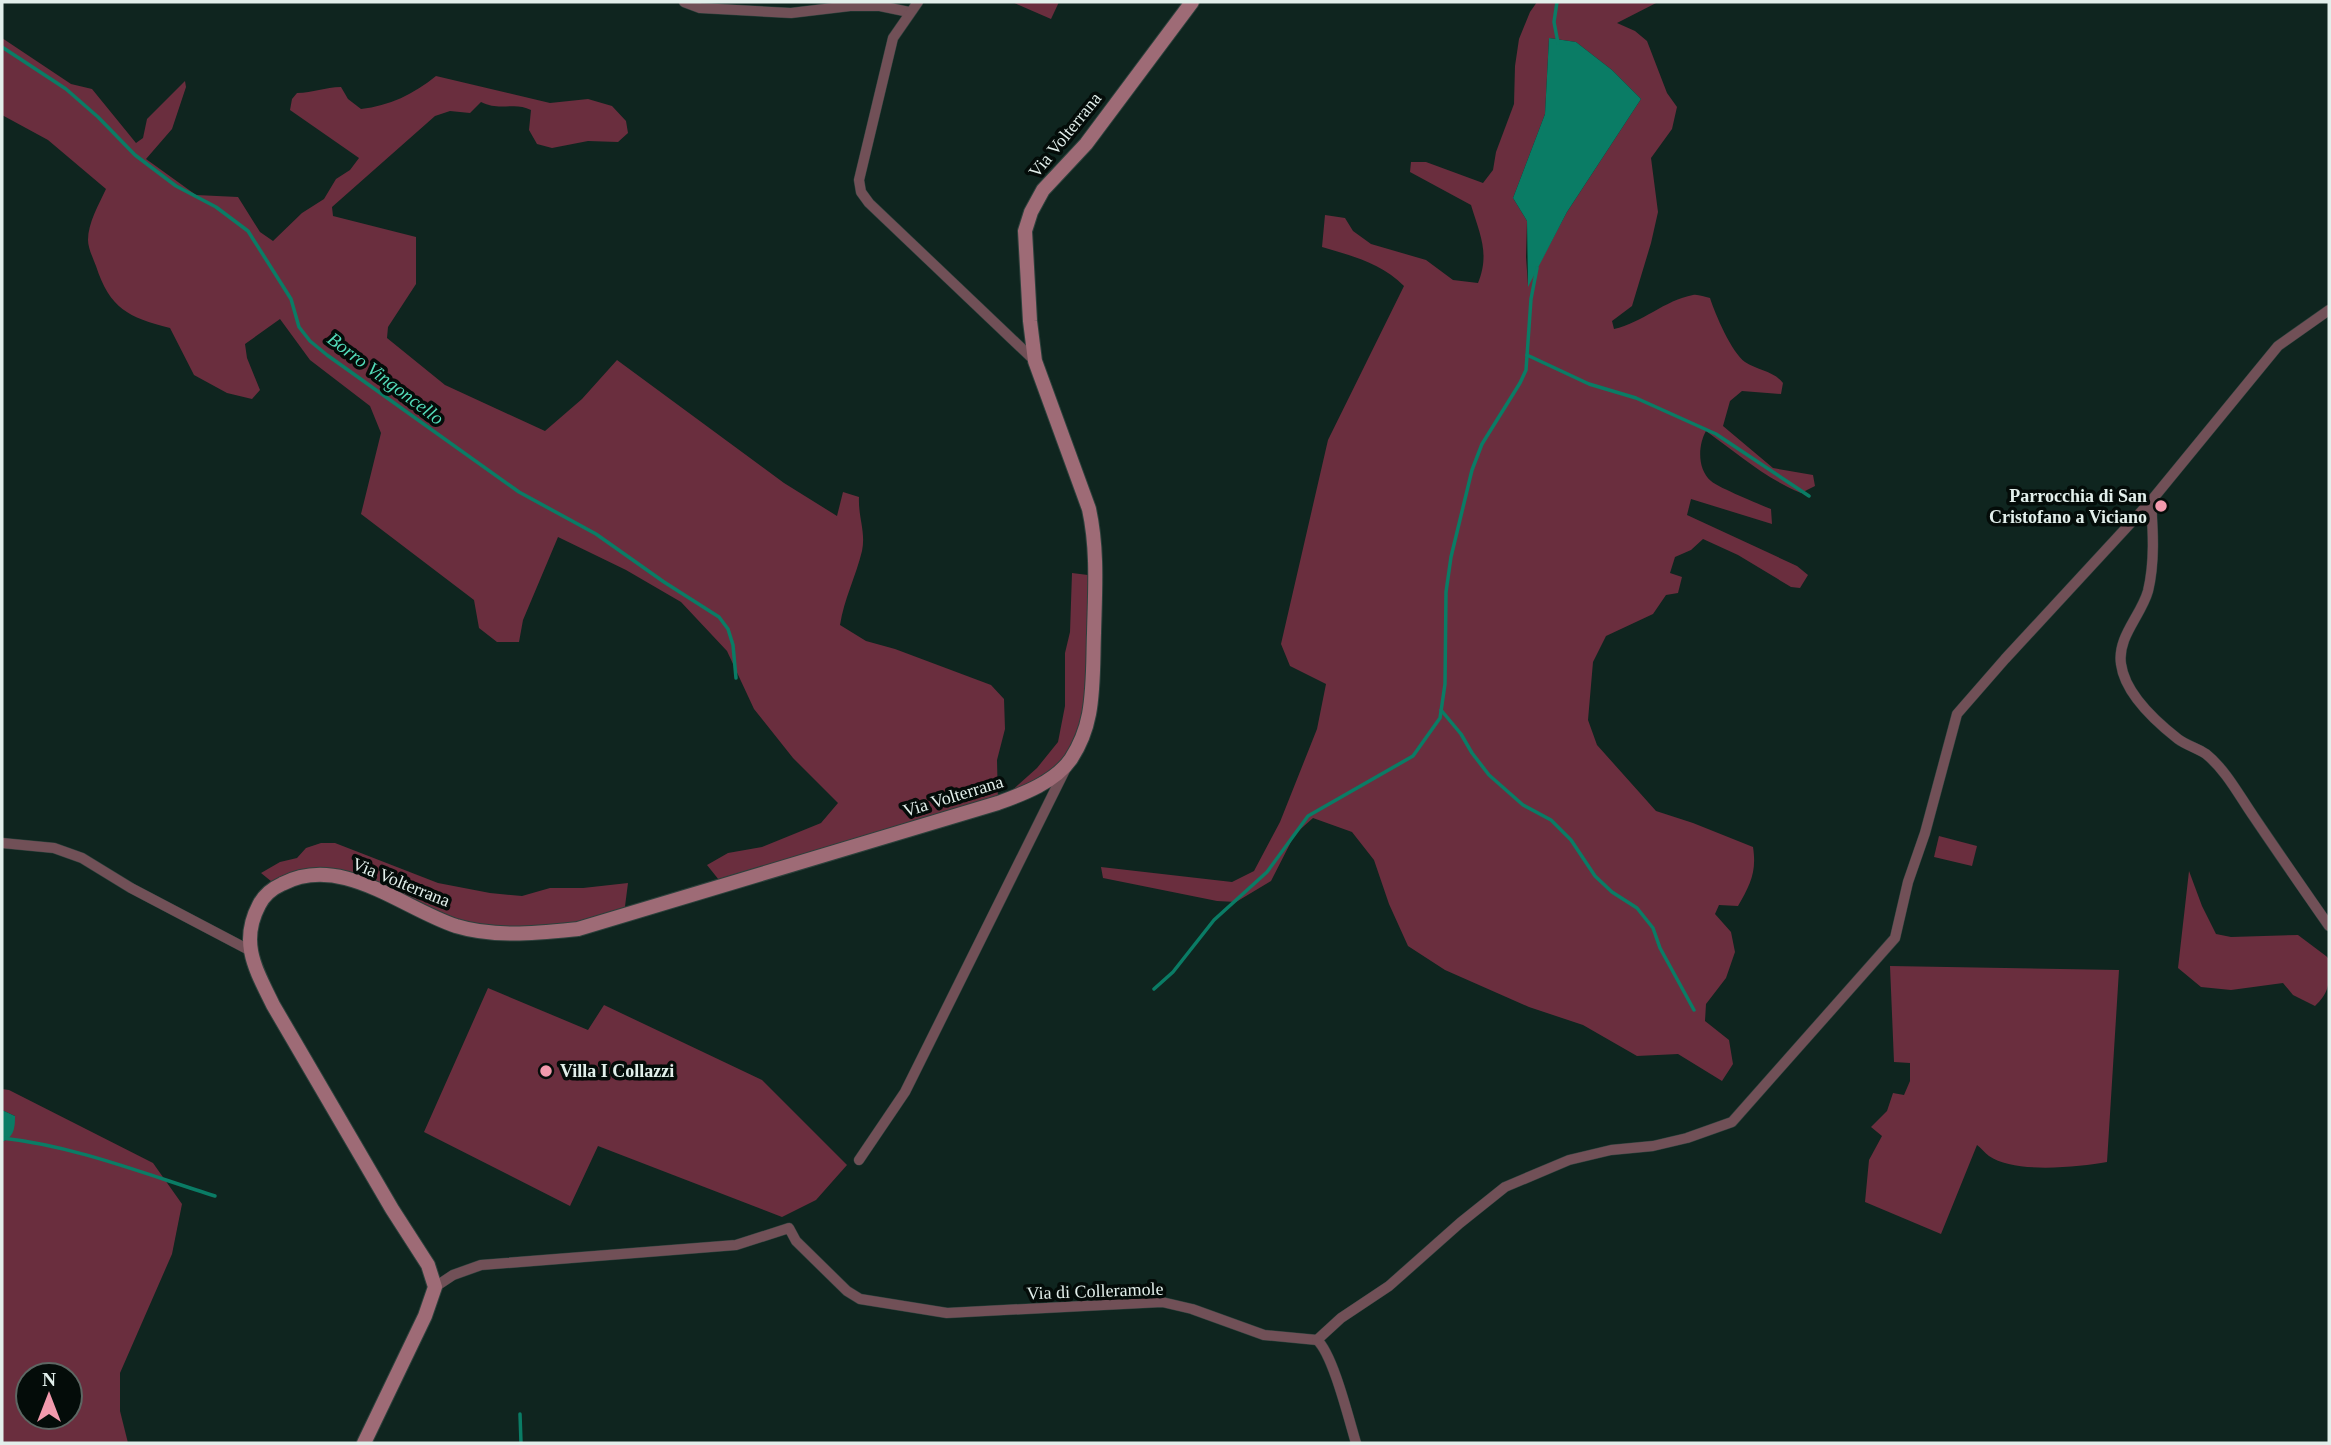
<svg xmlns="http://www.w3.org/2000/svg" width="2331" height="1445" font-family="Georgia,serif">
<rect width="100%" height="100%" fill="#0f251f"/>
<g fill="#6a2e3e" fill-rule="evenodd">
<polygon points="1012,2 1059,2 1051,19"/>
<path d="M1537 2H1658L1617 23 1635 31 1647 41 1667 93 1677 107 1672 129 1651 158 1658 212 1651 243 1632 306 1612 321 1614 329C1642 323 1665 300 1693 295 1698 294 1704 297 1710 298 1715 314 1732 353 1745 362 1757 370 1774 371 1783 383L1781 394 1742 391 1730 401 1723 426 1773 468 1813 475 1815 486 1801 493C1765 478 1738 454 1706 431 1698 445 1697 469 1711 481 1719 488 1759 504 1771 509L1772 524 1691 499 1687 515 1797 566 1808 575 1800 588 1791 587 1738 555 1703 539 1691 550 1675 557 1670 573 1682 577 1678 593 1666 595 1653 614 1606 636 1593 662 1588 720 1597 745 1656 811 1693 823 1753 847C1757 872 1750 885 1738 906L1719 905 1715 914 1731 932 1735 952 1726 978 1706 1004 1705 1021 1729 1040 1733 1064 1722 1081 1678 1054 1637 1056 1583 1025 1529 1007 1445 970 1408 946 1389 904 1374 860 1352 832 1313 818 1295 834 1271 881 1236 902 1217 901 1103 878 1101 867 1232 882 1254 871 1280 822 1317 729 1326 684 1290 666 1281 644 1328 440 1404 286C1381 263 1353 256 1322 247L1325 215 1345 218 1353 231 1371 244 1426 260 1453 280 1478 283C1490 253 1480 235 1471 205L1410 172 1411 162H1426L1483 183 1493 170 1496 152 1514 104 1515 66 1519 39 1530 12ZM1549 38 1576 42 1612 70 1641 99 1567 212 1528 285 1526 257 1527 221 1513 198 1545 114Z"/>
<path d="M2 38 71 84 92 89 136 143 143 138 147 119 185 81 186 87 172 129 146 159 196 195 238 197 260 232 273 241 302 213 324 199 336 179 350 170 359 158 290 110 292 99 297 93C313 93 325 87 341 87L348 99 361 109C389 106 414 94 436 76L550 103 588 99 612 106 626 121 628 133 618 142 588 141 552 148 537 144 529 130 531 110C514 101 501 112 481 102L470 113 450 111 435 116 332 207 333 216 416 237V284L388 327 387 338 445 385 545 431 582 399 617 360 784 483 837 516 843 492 859 497C858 517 866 532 862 551 856 576 844 599 840 625L866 641 895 649 991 685 1004 699 1005 729 997 760 998 803 1037 768 1058 742 1065 706V653L1070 632 1072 573 1096 576C1095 626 1099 718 1070 759 1054 782 1023 794 998 803L723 885 707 865 728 853 762 847 821 823 838 803 793 758 754 709 727 651 681 602 626 570 558 537 523 620 519 642H497L479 628 474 600 361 514 381 433 370 406 310 360 280 319 245 344 247 358 260 390 252 399 227 393 194 375 170 328C128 317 110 309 96 266 93 258 88 248 88 240 88 223 99 204 106 189L48 140 2 115Z"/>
<polygon points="1939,836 1977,846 1972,866 1934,857"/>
<polygon points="321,843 335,843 438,883 490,893 522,896 550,888 583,888 628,883 624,914 578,929 483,932 334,876 277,886 261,873 280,862 297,858 306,848"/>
<path d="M2189 871 2202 906 2216 934 2231 937 2298 935 2326 956 2329 959C2329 982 2331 991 2315 1006L2293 995 2283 983 2231 990 2201 987 2178 968Z"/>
<path d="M1890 966 2119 970 2107 1162C2078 1167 2015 1174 1989 1156 1985 1153 1981 1148 1977 1145L1941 1234 1865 1202 1869 1160 1882 1136 1871 1127 1887 1111 1893 1093 1904 1095 1910 1081V1063L1894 1062Z"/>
<polygon points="488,988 588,1030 604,1005 762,1080 847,1165 816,1200 782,1217 598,1146 570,1206 424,1132"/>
<path d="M2 1089 9 1090 153 1163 182 1204 172 1254 120 1373V1411L128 1443H2V1142L8 1139 15 1116 2 1110ZM28 1375H70V1417H28Z"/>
</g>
<g fill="#0a7c65">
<polygon points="1549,38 1576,42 1612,70 1641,99 1567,212 1528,287 1527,221 1513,198 1545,114"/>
<path d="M2 1110 15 1116C15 1128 14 1137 2 1142Z"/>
</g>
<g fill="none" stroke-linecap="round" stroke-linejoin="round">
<g stroke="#0a7c65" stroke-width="3.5">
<polyline points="1557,2 1554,22 1558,43"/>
<polyline points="2,47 66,89 98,117 135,155 176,186 216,207 248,231 291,299 299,327 310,341 327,355 519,492 596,534 664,582 719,617 728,629 733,645 736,678"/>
<polyline points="1527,355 1589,384 1636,398 1716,434 1809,496"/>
<polyline points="1441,710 1461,734 1472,753 1489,775 1523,805 1551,820 1571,840 1595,876 1612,892 1637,908 1653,928 1660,948 1694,1010"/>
<polyline points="1154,989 1173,972 1214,920 1267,872 1308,816 1413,756 1440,718 1445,684 1446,592 1451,557 1472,470 1482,444 1520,383 1526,370 1531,299 1537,268"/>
<path d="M2 1138C75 1146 145 1174 215 1196"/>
<polyline points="520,1414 521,1443"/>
</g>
<g stroke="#2d413c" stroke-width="11">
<g id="minor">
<polyline points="684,2 700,8 791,13 850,6 880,6 909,12"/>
<polyline points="918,2 893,38 859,180 861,192 869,203 1035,361"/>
<path d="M2151 501C2153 531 2155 562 2148 591 2141 616 2117 637 2121 664 2125 694 2155 721 2178 739 2186 745 2197 748 2206 754 2226 770 2240 797 2254 817 2279 854 2304 890 2329 926"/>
<polyline points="2,843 54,848 82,858 131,888 249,950"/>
<polyline points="859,1160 905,1092 1066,768"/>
<path d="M435 1287 453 1275 481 1265 736 1245 789 1228 796 1241 847 1291 860 1299 947 1313 1162 1302 1192 1309 1264 1335 1317 1340C1333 1354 1349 1420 1356 1443"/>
<polyline points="1317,1340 1341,1318 1389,1286 1460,1223 1505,1187 1569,1160 1611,1150 1653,1146 1687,1138 1732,1122 1895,938 1908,882 1925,833 1957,714 2005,659 2151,501 2278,346 2329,310"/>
</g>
</g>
<g stroke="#2d413c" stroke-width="16">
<path id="secondary" d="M364 1443 425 1316 435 1287 428 1265 392 1209 273 1005C256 970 239 943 259 905 264 895 271 889 282 884 341 853 402 908 456 926 495 938 538 933 578 929L998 803C1023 794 1055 782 1071 759 1080 745 1086 730 1089 714 1094 688 1093 659 1094 633 1095 591 1098 550 1089 509L1035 361 1030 321 1025 231 1031 212 1043 190 1086 144 1192 2"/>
</g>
<use href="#minor" stroke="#715057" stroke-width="10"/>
<use href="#secondary" stroke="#9e6b76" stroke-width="14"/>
</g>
<g fill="#f29aad" stroke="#040c09" stroke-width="2.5">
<circle cx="2161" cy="506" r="7"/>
<circle cx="546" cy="1071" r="7"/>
</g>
<g text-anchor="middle" stroke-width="7" stroke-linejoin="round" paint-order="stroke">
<g font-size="18" fill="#e2efeb" stroke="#040c09">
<text transform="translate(1065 135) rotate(-51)" y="6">Via Volterrana</text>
<text transform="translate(953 796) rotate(-17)" y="6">Via Volterrana</text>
<text transform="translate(401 882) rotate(22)" y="6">Via Volterrana</text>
<text transform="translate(1095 1291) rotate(-2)" y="6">Via di Colleramole</text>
</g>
<g font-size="18" font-weight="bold" fill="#e2efeb" stroke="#040c09" text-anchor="end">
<text x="2147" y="502">Parrocchia di San<tspan x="2147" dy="21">Cristofano a Viciano</tspan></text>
<text x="560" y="1077" text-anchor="start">Villa I Collazzi</text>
</g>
<g font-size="19" font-style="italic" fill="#53dbb9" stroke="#040c09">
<text transform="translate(386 378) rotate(37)" y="7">Borro Vingoncello</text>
</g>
</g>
<rect width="2331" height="1445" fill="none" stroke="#e2efeb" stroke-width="7"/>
<g transform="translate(49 1396)"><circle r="33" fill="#040c09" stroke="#5d6763" stroke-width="2"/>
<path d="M0-5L12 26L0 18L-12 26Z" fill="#f29aad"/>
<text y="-10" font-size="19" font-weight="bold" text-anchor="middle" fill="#e2efeb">N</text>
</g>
</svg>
